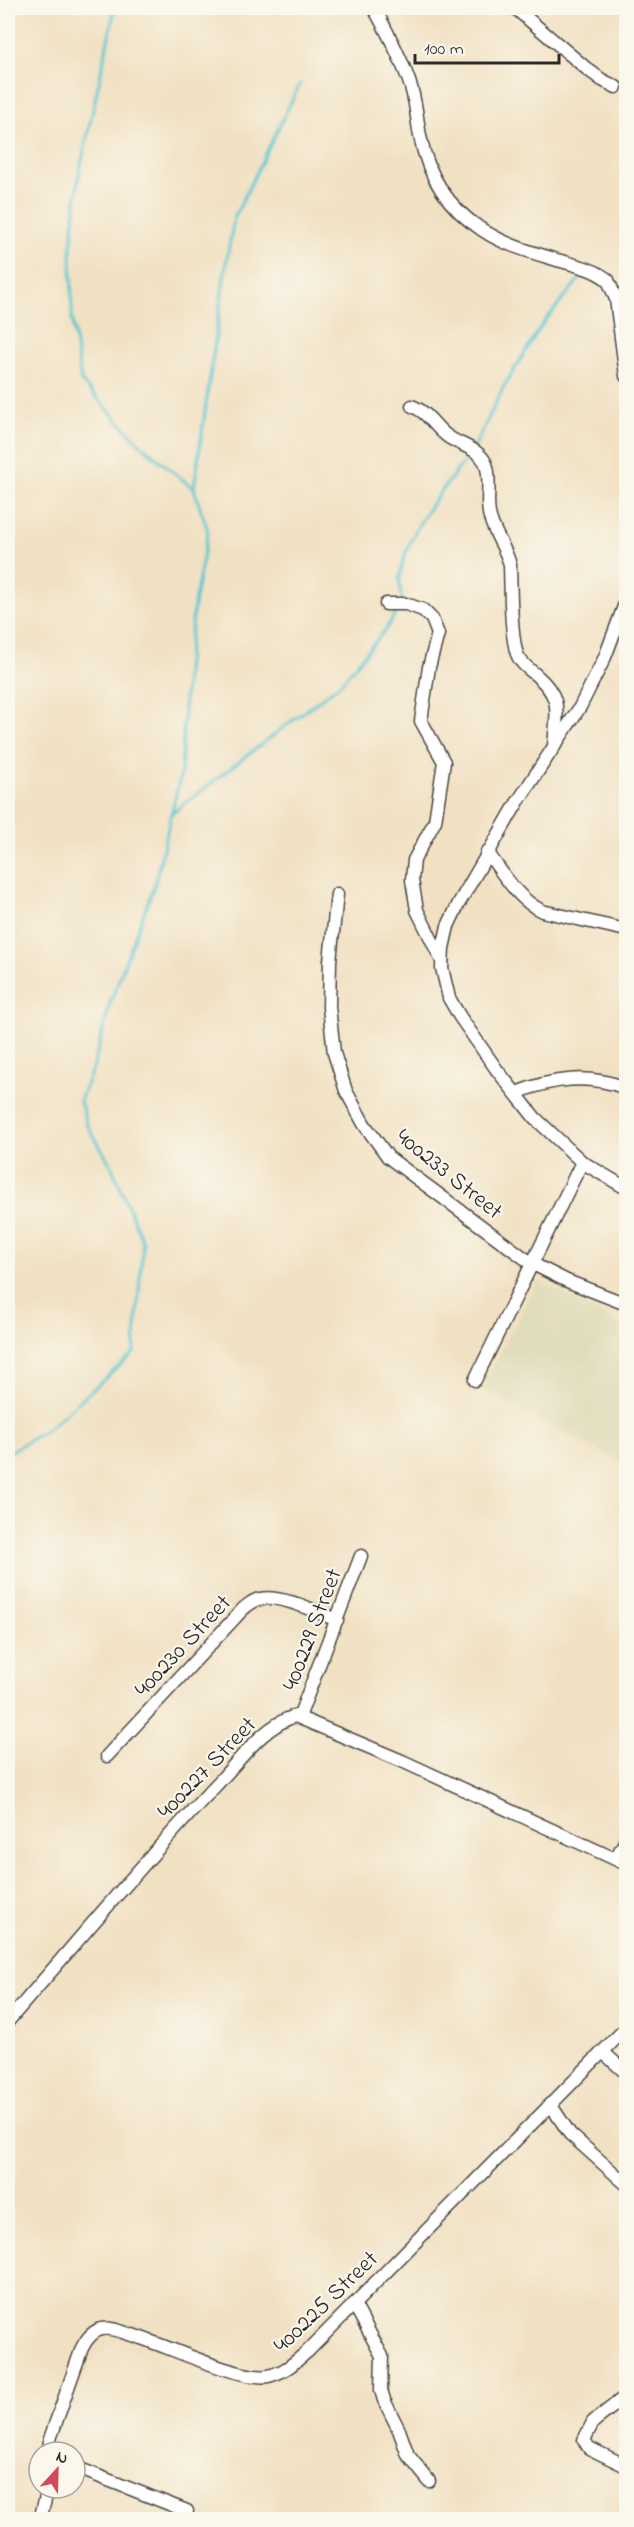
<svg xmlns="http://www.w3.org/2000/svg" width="634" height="2527" font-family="'Indie Flower',sans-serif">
<rect width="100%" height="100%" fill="#fbf7ec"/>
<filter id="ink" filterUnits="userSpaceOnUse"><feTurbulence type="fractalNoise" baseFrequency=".0167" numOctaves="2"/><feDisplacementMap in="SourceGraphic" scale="12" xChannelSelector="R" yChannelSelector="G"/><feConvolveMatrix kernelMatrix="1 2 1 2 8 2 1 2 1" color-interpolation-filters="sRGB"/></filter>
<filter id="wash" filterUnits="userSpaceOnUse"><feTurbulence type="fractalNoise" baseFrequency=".008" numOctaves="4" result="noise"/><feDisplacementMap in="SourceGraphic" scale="24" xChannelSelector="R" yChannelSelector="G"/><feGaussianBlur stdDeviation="1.35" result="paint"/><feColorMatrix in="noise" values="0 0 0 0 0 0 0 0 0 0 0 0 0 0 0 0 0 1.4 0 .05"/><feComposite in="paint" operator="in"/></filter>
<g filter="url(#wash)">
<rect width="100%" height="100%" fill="#f1e1c3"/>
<polygon fill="#e1dcba" points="539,1280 626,1328 626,1465 482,1389"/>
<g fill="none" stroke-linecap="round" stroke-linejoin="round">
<g stroke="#59c6d0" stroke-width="3">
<polyline points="474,448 503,388 541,326 581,277"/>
<polyline points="194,489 226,264 234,218 300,84"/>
<path d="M402 600C401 593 399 584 400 577 406 531 443 489 471 453"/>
<polyline points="171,814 340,684 386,629 398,609"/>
<polyline points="8,1453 49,1428 134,1353 143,1243 111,1165 87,1125 80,1101 94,1065 110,1003 155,883 181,773 186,670 195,599 208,531 194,489 141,445 81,381 72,319 71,248 79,174 115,8"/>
</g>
</g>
</g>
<g filter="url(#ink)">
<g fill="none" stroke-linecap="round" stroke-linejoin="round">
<g stroke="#494642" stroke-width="15">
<g id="minor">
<path d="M374 8C388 33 402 59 411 87 416 103 417 120 420 136 428 176 447 207 481 229 504 245 531 252 557 260 575 265 593 268 608 280L616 299 626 376"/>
<polyline points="515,8 587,69 602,80 616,87"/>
<path d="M412 406C428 412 434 426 447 436 459 445 478 448 485 462 492 476 486 498 489 513 492 532 506 547 510 565 511 589 510 633 517 654 520 663 529 669 536 675 564 699 556 713 554 747"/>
<polyline points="626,601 605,657 580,707 517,803 459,903 448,926 443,948 442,968 449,998 460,1017 497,1070 535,1118 582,1162 626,1188"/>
<polyline points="386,604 406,604 423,610 432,619 438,634 429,667 421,721 444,762 435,821 414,860 412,880 417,910 442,961"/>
<path d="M487 852C503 873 517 899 542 911L626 930"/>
<polyline points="337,894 330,961 329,1007 334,1053 346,1091 364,1124 388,1157 531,1263 567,1281 626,1304"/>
<path d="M516 1093C553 1078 588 1074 626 1088"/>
<polyline points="475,1380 582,1162"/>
<polyline points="299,1717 361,1556"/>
<path d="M107 1756 243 1609C248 1605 253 1600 260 1599 280 1594 317 1612 337 1620"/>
<polyline points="616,1858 626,1840"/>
<path d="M9 2020C78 1941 145 1860 217 1784 239 1761 263 1726 295 1716L402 1761 626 1864"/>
<polyline points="603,2052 626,2073"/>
<polyline points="550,2104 570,2134 626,2184"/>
<polyline points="354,2304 382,2356 381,2390 384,2400 399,2430 408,2455 429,2481"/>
<polyline points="626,2396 593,2422 584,2440 589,2448 626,2466"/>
<path d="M49 2452 50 2439 82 2348C86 2340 91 2332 101 2329 111 2327 122 2332 132 2335 163 2344 240 2381 268 2376 284 2373 295 2362 307 2352L626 2028"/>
<polyline points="75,2467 187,2511"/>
<polyline points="40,2520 48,2488"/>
</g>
</g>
<use href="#minor" stroke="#fff" stroke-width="12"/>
</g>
</g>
<g text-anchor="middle" stroke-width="4.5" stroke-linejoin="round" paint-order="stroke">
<g font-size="24" fill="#2b2b2b" stroke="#fbf7ec">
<text transform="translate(450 1173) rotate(39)" y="8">400233 Street</text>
<text transform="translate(311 1629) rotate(-69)" y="8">400229 Street</text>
<text transform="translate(182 1645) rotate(-47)" y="8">400230 Street</text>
<text transform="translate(206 1767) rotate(-46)" y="8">400227 Street</text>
<text transform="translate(325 2301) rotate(-44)" y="8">400225 Street</text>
</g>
</g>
<rect width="634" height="2527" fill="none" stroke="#fbf7ec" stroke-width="30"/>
<g transform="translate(57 2470) rotate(22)"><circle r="28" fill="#fbf7ec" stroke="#a8a59f" stroke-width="1.5"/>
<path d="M0-4.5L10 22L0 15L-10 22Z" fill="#d1495b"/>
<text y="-9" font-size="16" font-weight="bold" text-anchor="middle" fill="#2b2b2b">N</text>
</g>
<path d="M415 54v9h144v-9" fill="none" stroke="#2b2b2b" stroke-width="3"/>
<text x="424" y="54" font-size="18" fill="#2b2b2b" stroke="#fbf7ec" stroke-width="4.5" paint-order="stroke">100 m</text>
</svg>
